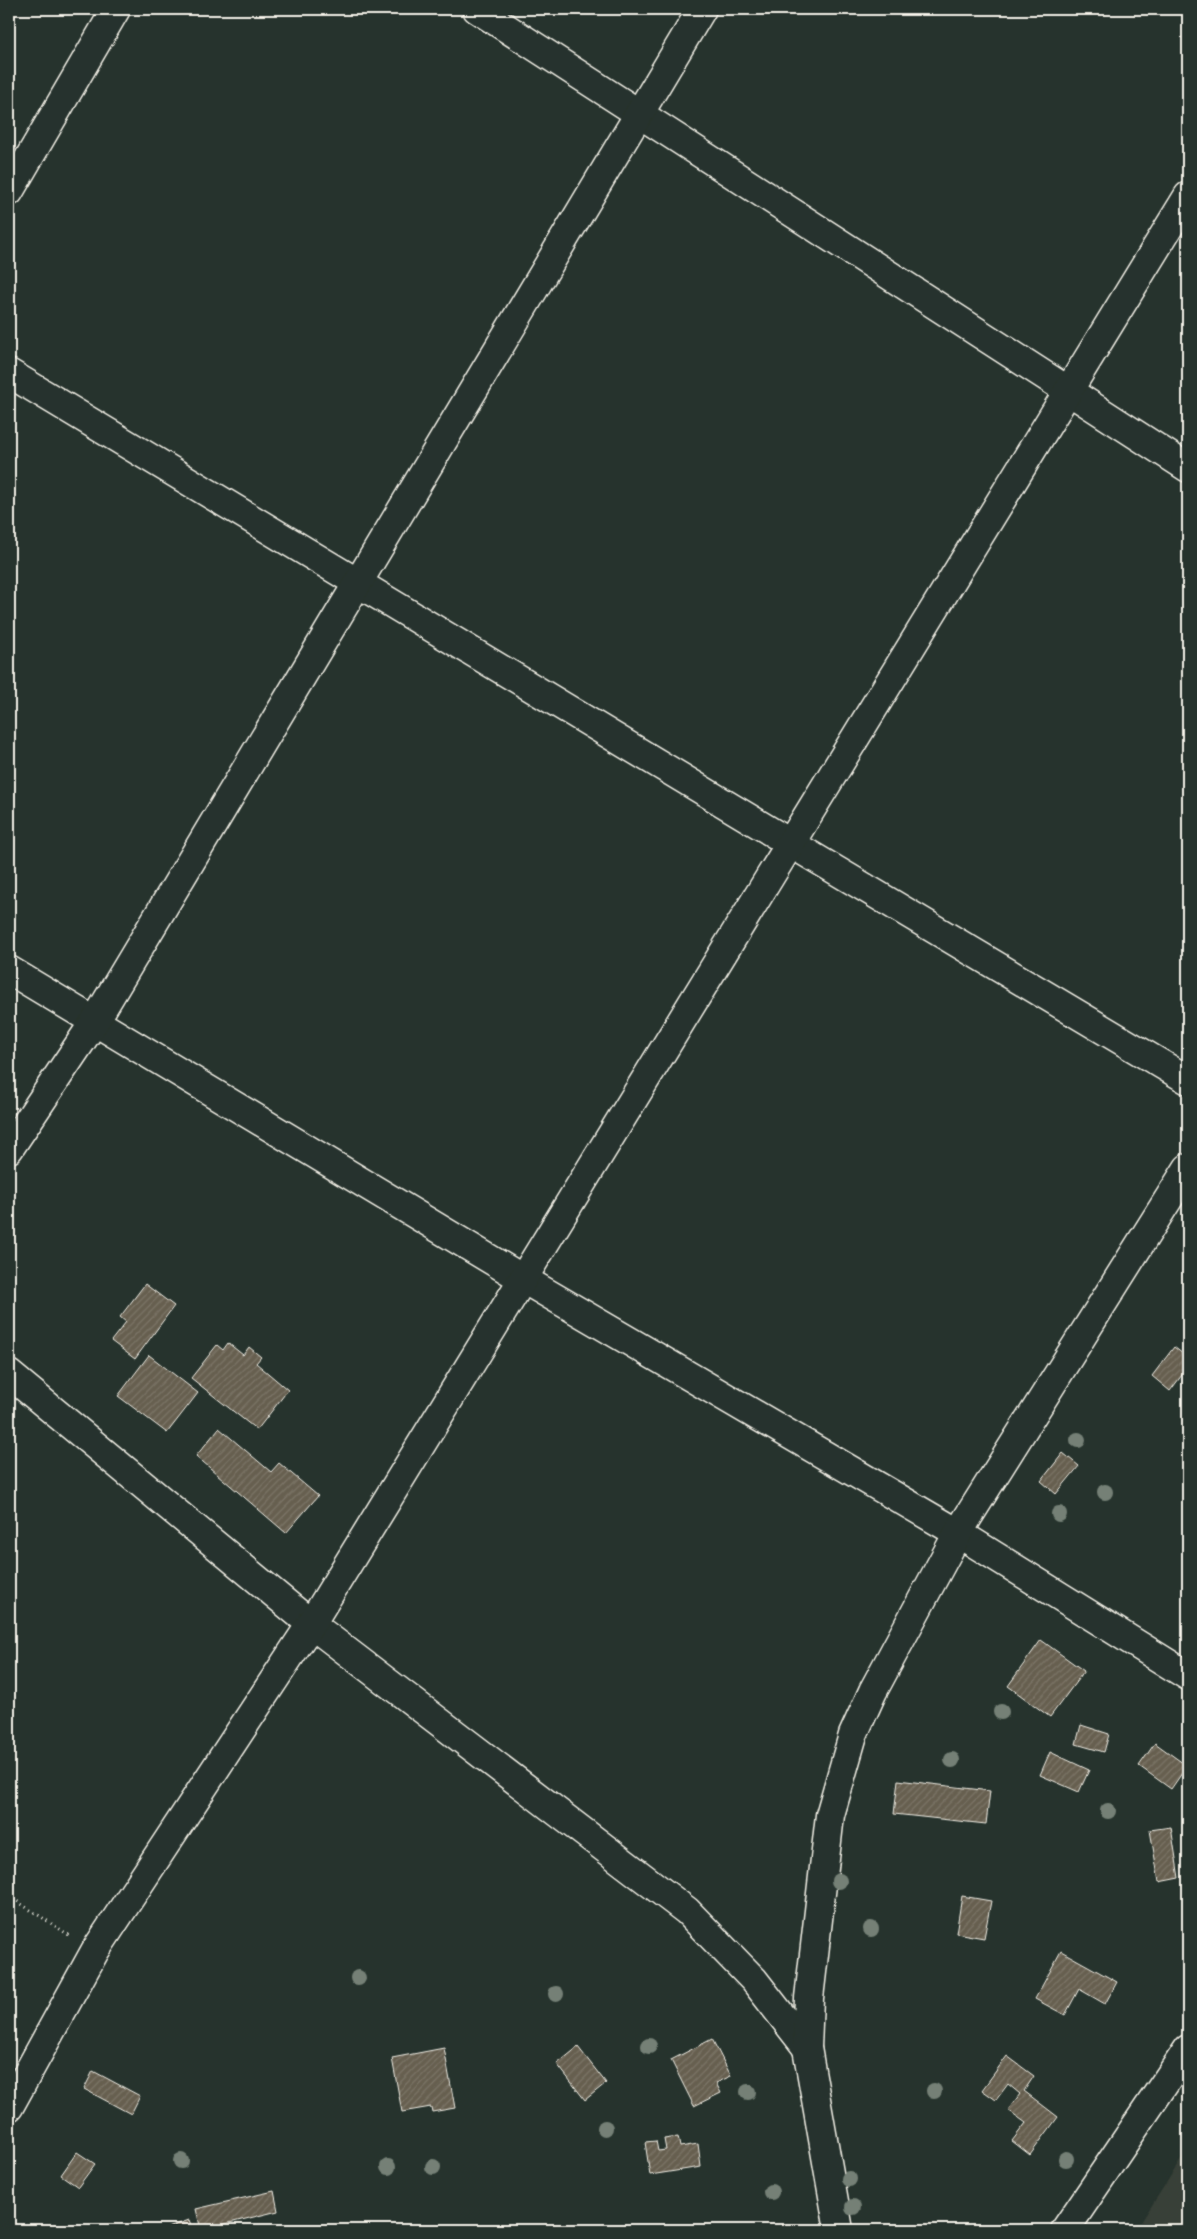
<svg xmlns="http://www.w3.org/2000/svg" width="1197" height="2239" font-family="Itim,sans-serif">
<defs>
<pattern id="building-hatch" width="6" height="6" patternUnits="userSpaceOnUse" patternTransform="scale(1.25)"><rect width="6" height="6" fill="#665e4f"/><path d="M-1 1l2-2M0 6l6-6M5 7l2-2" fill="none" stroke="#7c7668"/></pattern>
</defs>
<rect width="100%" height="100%" fill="#26332d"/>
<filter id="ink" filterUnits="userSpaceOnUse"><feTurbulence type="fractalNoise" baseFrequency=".02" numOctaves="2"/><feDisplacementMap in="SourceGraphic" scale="10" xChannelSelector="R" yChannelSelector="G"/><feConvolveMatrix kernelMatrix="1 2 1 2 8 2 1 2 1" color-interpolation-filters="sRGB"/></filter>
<g filter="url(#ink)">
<polygon fill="#394037" points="1188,2149 1188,2230 1136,2230"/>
<g fill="url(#building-hatch)" stroke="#f4f1e8">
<polygon points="145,1284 174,1306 135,1359 111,1341 126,1322 120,1317"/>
<polygon points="228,1343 243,1355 249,1347 261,1357 256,1363 288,1390 257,1430 191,1378 217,1345 223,1350"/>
<polygon points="1174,1347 1188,1358 1188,1367 1170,1391 1152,1376"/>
<polygon points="149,1355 198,1393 167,1433 118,1396"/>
<polygon points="219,1428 271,1472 279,1463 318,1496 286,1533 196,1456"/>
<polygon points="1063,1453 1079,1466 1056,1494 1041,1481"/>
<polygon points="1041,1640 1084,1671 1050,1717 1008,1686"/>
<polygon points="1081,1725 1109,1734 1104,1752 1076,1744"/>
<polygon points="1155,1743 1187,1766 1171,1789 1139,1766"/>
<polygon points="1050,1752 1089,1770 1079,1792 1040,1775"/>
<polygon points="898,1780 990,1791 986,1824 894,1814"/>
<polygon points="1171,1827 1179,1878 1159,1882 1150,1830"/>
<polygon points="962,1896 991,1901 984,1938 956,1933"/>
<polygon points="1061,1951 1117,1982 1105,2004 1079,1989 1065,2015 1035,1999"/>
<polygon points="712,2039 731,2076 716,2083 721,2093 694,2106 671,2060"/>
<polygon points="578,2047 606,2083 585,2100 557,2064"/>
<polygon points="444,2048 455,2108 432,2112 431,2107 402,2112 392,2058"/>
<polygon points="1007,2056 1034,2076 1024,2091 1058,2117 1030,2155 1012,2141 1026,2123 1008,2110 1020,2094 1008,2084 996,2100 982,2090"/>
<polygon points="93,2071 140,2096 131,2114 84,2089"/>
<polygon points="678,2137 680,2147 698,2144 701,2167 650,2175 645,2142 656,2141 658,2151 666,2150 664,2139"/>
<polygon points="77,2152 95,2164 78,2187 61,2175"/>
<polygon points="274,2191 278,2211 201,2230 196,2209"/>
<polygon points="189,2220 193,2230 163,2230"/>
</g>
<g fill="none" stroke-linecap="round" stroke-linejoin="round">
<g stroke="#f4f1e8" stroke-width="31">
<g id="street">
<polyline points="477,9 1188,468"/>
<polyline points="9,192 116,9"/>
<polyline points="9,373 790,843 1188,1080"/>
<polyline points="9,970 523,1279 958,1533 1188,1676"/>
<polyline points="9,1149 95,1021 702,9"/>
<polyline points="9,1374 311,1624 687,1911 754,1980 807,2048"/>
<polyline points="9,2107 95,1951 311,1624 1188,196"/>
<polyline points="839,2230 807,2048 809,1998 830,1815 853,1735 873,1691 958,1533 1188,1168"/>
</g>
</g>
<g stroke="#f4f1e8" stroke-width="31">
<polyline id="secondary" points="1065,2230 1188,2049"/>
</g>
<polyline stroke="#f4f1e8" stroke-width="3" stroke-dasharray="1 4" stroke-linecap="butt" points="9,1896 69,1935"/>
<use href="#street" stroke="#26332d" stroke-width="28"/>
<use href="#secondary" stroke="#26332d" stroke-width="28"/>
</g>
<g fill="#748076">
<circle cx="1078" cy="1440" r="8"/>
<circle cx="1105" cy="1492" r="8"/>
<circle cx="1059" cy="1514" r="8"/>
<circle cx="1001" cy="1712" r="8"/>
<circle cx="952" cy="1760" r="8"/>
<circle cx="1108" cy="1811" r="8"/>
<circle cx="839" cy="1881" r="8"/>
<circle cx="871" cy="1929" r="8"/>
<circle cx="358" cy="1978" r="8"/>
<circle cx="556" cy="1994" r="8"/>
<circle cx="649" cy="2046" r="8"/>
<circle cx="934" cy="2091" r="8"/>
<circle cx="748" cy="2092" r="8"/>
<circle cx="605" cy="2128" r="8"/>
<circle cx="1066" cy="2159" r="8"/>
<circle cx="181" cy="2161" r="8"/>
<circle cx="388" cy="2167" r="8"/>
<circle cx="433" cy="2167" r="8"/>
<circle cx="849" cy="2179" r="8"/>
<circle cx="771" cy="2192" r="8"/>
<circle cx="853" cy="2207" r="8"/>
</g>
</g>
<rect width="1197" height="2239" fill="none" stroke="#26332d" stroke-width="30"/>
<rect x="15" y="15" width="1167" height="2209" fill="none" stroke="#f4f1e8" stroke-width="2" filter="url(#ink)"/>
</svg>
